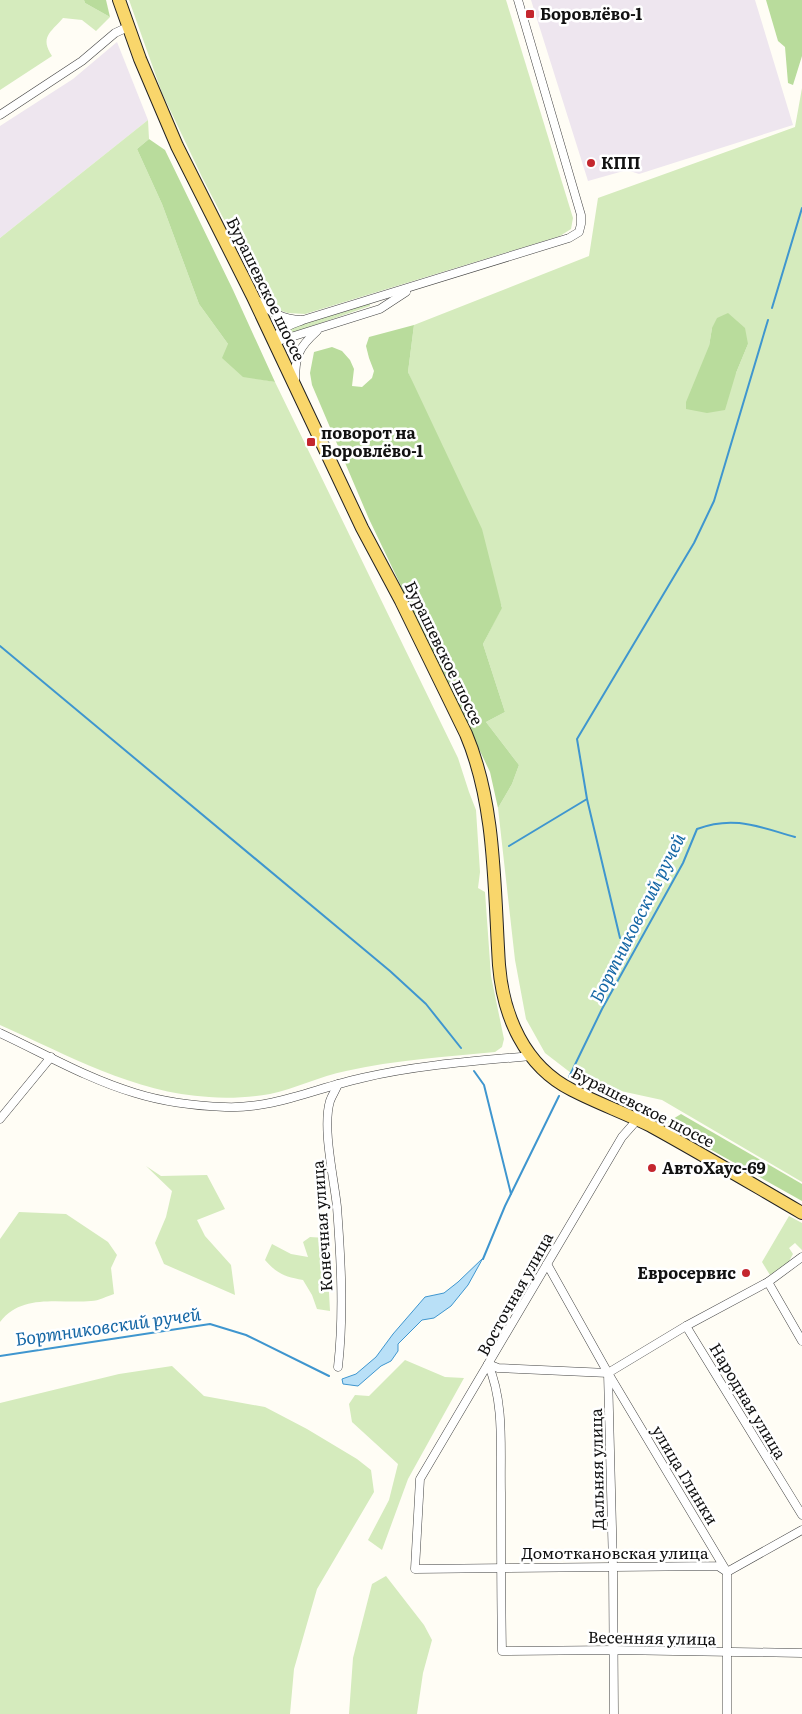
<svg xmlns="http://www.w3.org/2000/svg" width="802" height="1714" font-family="Literata,serif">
<rect width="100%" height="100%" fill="#fffdf5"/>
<g fill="#eee6ef">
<polygon points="531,0 755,0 793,125 639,174 627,170 588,181"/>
<polygon points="117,42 148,120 0,238 0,126 73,79"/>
</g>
<g fill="#d5ebbd" fill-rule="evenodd">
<path d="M0 0H84L85 3 110 17 96 31 82 20 63 18C50 33 40 37 52 56L0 90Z"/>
<polygon points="129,0 506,0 573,218 571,229 560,236 305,314 288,313 275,309 266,301 202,177 162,93"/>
<path d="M802 88V1182L662 1100 584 1083 545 1053 526 1019 515 960 498 808 512 784 519 765 486 722 505 712 483 644 502 607 408 372 414 325 589 256 598 198 795 127ZM712 328 748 344 736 373 709 346Z"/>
<path d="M148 120 149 139 137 149 162 204 199 304 228 344 259 379 275 382 458 758 469 792 476 810 480 872 478 888 485 892 491 976 504 1039 502 1047 495 1052C445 1057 395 1060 346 1071 320 1076 295 1089 270 1094 251 1097 229 1099 209 1097 134 1093 68 1055 0 1025V238Z"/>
<polygon points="368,304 370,304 370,306 289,334 284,332 287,329"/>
<polygon points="146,1166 161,1176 207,1175 225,1209 197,1220 205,1236 231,1265 235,1295 164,1264 155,1243 166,1217 172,1191"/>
<path d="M19 1212 66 1214 108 1242 117 1255 111 1268 114 1294C107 1296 99 1301 91 1301 60 1304 22 1293 0 1322V1239Z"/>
<polygon points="789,1216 802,1223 802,1250 795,1243 789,1248 793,1254 788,1263 770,1275 762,1262"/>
<path d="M310 1237 326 1238 330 1311 317 1309 312 1295 303 1280C286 1277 277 1274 265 1260L272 1244 291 1254 308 1257 303 1242Z"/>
<polygon points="405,1360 445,1377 464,1378 408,1479 382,1550 368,1540 389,1500 398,1464 352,1422 349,1404 355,1395 369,1396"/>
<polygon points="172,1366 204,1396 265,1407 307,1429 357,1459 371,1470 374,1492 317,1589 294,1669 290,1714 0,1714 0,1403 119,1374"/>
<polygon points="386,1576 424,1625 432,1640 423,1673 417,1714 349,1714 353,1658 372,1584"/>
</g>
<g fill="#b9dc9c">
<polygon points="84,0 106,0 110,17 85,3"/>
<polygon points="766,0 802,0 802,56 793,85 788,83 785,47 778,41"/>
<polygon points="149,139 165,150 233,290 275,382 243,377 222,358 228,344 199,304 162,204 137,149"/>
<polygon points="728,313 745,328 748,344 736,373 725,410 707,413 686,409 686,402 709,346 712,328 717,318"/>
<polygon points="414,325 408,372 482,529 502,608 483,644 505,712 486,722 519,765 512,784 498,808 490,772 369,519 312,385 310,373 314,352 332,347 342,351 350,360 354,369 352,386 362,387 372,378 374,371 369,358 366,346 369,337"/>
<polygon points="681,1114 802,1184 802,1201 667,1125 668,1122"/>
</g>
<polygon fill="#b9e0f7" stroke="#3f96cf" points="483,1258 468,1285 451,1306 434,1318 422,1320 398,1344 398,1351 391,1361 381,1366 358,1386 343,1384 342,1379 356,1374 376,1357 393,1334 425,1297 444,1293 458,1282"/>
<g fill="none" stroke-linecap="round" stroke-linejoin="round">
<g stroke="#3f96cf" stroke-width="2">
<polyline points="772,308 802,208"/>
<polyline points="0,646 390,971 426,1004 461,1048"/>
<polyline points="509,846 587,799"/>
<polyline points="620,938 587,799 577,739 694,543 714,501 768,320"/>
<polyline points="474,1071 484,1085 511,1194"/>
<path d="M569 1077 602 1009 683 863 697 829C734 815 759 827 795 837"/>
<polyline points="483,1259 505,1206 559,1096"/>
<polyline points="0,1356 210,1324 246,1335 329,1376"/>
</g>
<g stroke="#444" stroke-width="9">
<g id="minor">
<polyline points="0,115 82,61 115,33 128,27"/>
<path d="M258 301C271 313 283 319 301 320"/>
<path d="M275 342C277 328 291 325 303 320L569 238 579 232 581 224V215L518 0"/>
<polyline points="275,342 380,309 406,292"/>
<path d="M295 382C295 356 298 348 317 331"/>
<path d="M0 1033C45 1054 88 1079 135 1093 164 1102 196 1106 225 1107 274 1109 316 1088 362 1078 417 1065 475 1061 531 1056"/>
<polyline points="0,1119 51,1057"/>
<path d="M637 1120 622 1137 488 1364C505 1403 500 1450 501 1492 501 1545 501 1598 502 1651L614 1650 802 1653"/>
<polyline points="547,1264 608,1373 613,1567 614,1714"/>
<polyline points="768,1282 802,1341"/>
<polyline points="686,1326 802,1515"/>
<path d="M338 1367C344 1314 341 1260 337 1207 334 1178 322 1128 330 1101 332 1095 336 1090 338 1084"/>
<polyline points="608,1373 686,1326 768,1282 802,1257"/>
<polyline points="727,1714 727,1572 608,1373 498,1368 488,1364 420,1479 415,1569 718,1566 727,1572 802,1530"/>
</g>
</g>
<g stroke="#222" stroke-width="14">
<path id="primary" d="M119 0 140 59 177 146 252 295 362 528 401 601 466 734C496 805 494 888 499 965 503 1015 524 1066 572 1090 597 1103 625 1113 651 1126 702 1154 752 1184 802 1213"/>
</g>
<use href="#minor" stroke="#fff" stroke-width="8"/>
<use href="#primary" stroke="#f9d66b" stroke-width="12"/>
</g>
<g fill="#c4262e" stroke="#fff" stroke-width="2">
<rect x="525" y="9" width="10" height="10" rx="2.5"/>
<circle cx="591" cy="163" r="5"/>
<rect x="306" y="437" width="10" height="10" rx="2.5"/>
<circle cx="652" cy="1168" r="5"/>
<circle cx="746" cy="1273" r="5"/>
</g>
<g text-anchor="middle" stroke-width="5" stroke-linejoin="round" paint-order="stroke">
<g font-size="16" font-weight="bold" fill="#111" stroke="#fff" text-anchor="start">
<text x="540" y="20">Боровлёво-1</text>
<text x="601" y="169">КПП</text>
<text x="321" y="439">поворот на<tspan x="321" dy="18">Боровлёво-1</tspan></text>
<text x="662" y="1174">АвтоХаус-69</text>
<text x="736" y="1279" text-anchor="end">Евросервис</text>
</g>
<g font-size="16" fill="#111" stroke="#fff">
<text transform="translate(266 289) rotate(64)" y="6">Бурашевское шоссе</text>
<text transform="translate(444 653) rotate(64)" y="6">Бурашевское шоссе</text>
<text transform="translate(643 1107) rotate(27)" y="6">Бурашевское шоссе</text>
<text transform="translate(322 1226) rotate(-94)" y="6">Конечная улица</text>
<text transform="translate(515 1294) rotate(-61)" y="6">Восточная улица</text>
<text transform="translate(748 1401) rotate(59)" y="6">Народная улица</text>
<text transform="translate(597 1469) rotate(-91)" y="6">Дальняя улица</text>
<text transform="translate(685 1475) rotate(59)" y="6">улица Глинки</text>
<text x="615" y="1559">Домоткановская улица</text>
<text transform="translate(652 1638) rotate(1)" y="6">Весенняя улица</text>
</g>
<g font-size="18" font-style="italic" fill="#1768a6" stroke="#fff">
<text transform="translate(638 918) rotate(-63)" y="6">Бортниковский ручей</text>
<text transform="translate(108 1327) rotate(-8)" y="6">Бортниковский ручей</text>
</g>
</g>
</svg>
